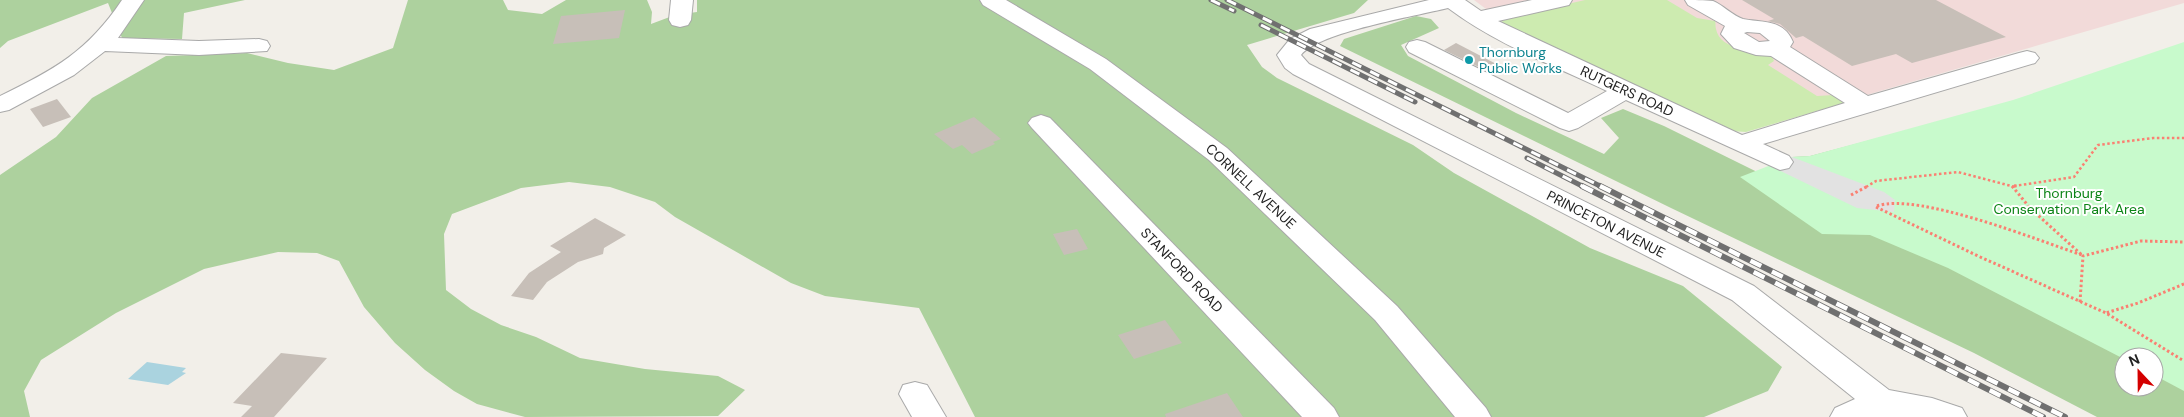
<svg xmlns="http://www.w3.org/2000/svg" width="2184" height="417" font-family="'DM Sans',sans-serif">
<rect width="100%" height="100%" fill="#f2efe9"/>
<g fill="#f2dad9">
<polygon points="1474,0 1601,0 1506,24"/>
<polygon points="1657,0 2184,0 2184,3 1825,107"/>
</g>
<path fill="#cdebb0" d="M1585 0H1667L1697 18 1715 21C1716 24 1715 26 1716 29 1720 51 1756 50 1772 57L1774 61 1768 65 1817 96 1834 95 1844 103 1746 132 1730 131 1500 23 1507 18Z"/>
<g fill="#add19e">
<polygon points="0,0 245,0 184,13 182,39 122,38 108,3 8,41 0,48"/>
<polygon points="408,0 503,0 508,10 542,14 566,0 647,0 652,12 651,24 675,15 697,12 697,0 1368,0 1354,13 1247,45 1262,67 1277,78 1413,145 1454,173 1590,248 1683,286 1782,367 1768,391 1704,417 975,417 919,308 825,296 791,283 675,217 655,202 610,187 569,182 521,188 452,214 444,234 446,290 471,309 501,325 536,337 580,358 645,369 718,376 745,390 718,416 525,417 477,404 454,391 425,370 395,343 364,307 339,261 317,253 278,252 204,269 116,313 41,360 24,391 30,417 0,417 0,175 56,137 92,98 166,56 247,53 288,63 334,70 393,48"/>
<polygon points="1416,16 1431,19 1439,28 1401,45 1408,56 1516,113 1604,154 1619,138 1601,118 1623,109 1664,126 1834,210 1872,195 1792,157 1810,156 1916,128 1940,148 1996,155 2107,204 2184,233 2184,351 2144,325 2114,299 2032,269 1984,271 2150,357 2124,357 2124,387 2154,387 2154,359 2184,375 2184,417 2097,417 1974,353 1671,208 1340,46 1344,39"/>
</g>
<polygon fill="#c8facc" points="2184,42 2184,391 2154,375 2154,357 2124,357 2124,359 1948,268 1870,235 1822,234 1740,177 1792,157 1810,156 2013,100"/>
<polygon fill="#e2e2e2" points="1792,157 1884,192 1895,200 1894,212 1857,208 1770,166"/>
<polygon fill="#aad3df" points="147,362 186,368 182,372 186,373 168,385 128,379"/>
<g fill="#c7bfb8">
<polygon points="1742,0 1936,0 2006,37 1912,63 1896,54 1852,66 1803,36 1796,38 1780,24 1768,21 1774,19"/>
<polygon points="625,10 619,38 553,44 561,16"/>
<polygon points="1456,43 1502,67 1491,73 1444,50"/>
<polygon points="57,99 71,117 43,127 30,109"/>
<polygon points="974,117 1001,139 993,142 995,144 972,154 962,145 953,149 934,134"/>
<polygon points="595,218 626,235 604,248 603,254 578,262 547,282 533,300 511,296 529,273 561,252 550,246"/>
<polygon points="1077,229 1088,249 1064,255 1053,234"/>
<polygon points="1165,320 1182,343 1134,359 1118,335"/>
<polygon points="281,353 327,358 274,417 241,417 252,406 233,403"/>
<polygon points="1227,393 1243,417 1166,417 1165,414"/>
</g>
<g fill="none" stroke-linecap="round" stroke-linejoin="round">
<g stroke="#a9a9a9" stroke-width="2">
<g id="minor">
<path d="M122 0H144L118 38 199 41 259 39 267 41 270 46 267 51 199 55 105 51 74 75 9 110 0 112V96C54 70 88 51 122 0Z"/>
<polygon points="671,0 693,0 691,20 688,25 680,27 672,25 669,20"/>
<polygon points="980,0 1006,0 1106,59 1227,148 1397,306 1486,408 1491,417 1455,417 1375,320 1209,160 1090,69 983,5"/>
<path d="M1429 0H1465L1481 11 1532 0H1572L1569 5 1498 21 1742 135 1845 103 1771 56 1756 55 1734 48 1721 34 1725 26 1688 5 1685 0C1693 0 1705 0 1713 1 1723 5 1733 16 1743 19 1763 23 1784 19 1793 42L1790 47 1868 96 2019 53 2027 51 2035 53 2039 58 2035 63 1763 144 1789 156 1793 162 1789 168 1780 170 1626 100 1578 128 1569 131 1560 128 1409 52 1406 47 1409 42 1417 40 1425 42 1568 113 1607 91C1554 66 1496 44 1448 8 1416 16 1319 32 1301 55L1309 64 1754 286 1889 390 1932 398 1962 408 1967 417H1830L1835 408 1855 399 1732 300 1293 74 1285 68 1277 55 1290 39 1310 29ZM1747 32 1760 33 1770 41 1759 42 1744 33Z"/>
<polygon points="1041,115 1050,118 1334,408 1339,417 1302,417 1032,128 1028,123 1032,118"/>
<polygon points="915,382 927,385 946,417 912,417 899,394 903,385"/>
</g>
</g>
<g stroke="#fa8072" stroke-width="2.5" stroke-dasharray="2.5 2.5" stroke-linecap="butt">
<polyline points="2014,186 2074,177 2098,145 2153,138 2184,138"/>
<polyline points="1866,187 1876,181 1958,172 2015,187"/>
</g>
<g stroke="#fa8072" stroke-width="3" stroke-dasharray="2.5 2.5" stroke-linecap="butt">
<polyline points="2012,186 2030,208 2083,256"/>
<polyline points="2014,186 2017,186"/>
<polyline points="1851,195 1868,186"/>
<path d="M1877 206C1918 192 2037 240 2082 255"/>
<polyline points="1876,207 1978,256 2106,313"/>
<polyline points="2184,284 2138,303 2106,313 2184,361"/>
<polyline points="2080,302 2083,256 2141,241 2184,242"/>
</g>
<use href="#minor" fill="#fff" fill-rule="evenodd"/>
<g stroke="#707070" stroke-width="5">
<g id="rail-far1">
<polyline points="1211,0 1234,11"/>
<polyline points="1227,0 1602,187"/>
<polyline points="1261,25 1415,102"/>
<polyline points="1527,158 1584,187"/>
</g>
</g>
<g stroke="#707070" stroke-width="6">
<g id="rail">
<polyline points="1582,186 2043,417"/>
<polyline points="1600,186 2065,417"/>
</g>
</g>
<use href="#rail-far1" stroke="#fff" stroke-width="3" stroke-dasharray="10" stroke-linecap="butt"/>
<use href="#rail" stroke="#fff" stroke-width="4.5" stroke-dasharray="12" stroke-linecap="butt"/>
</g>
<circle fill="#0f9aa8" stroke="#fff" stroke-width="2" cx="1469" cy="60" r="5"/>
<g text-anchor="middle" stroke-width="4" stroke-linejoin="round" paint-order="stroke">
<g font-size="14" fill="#0d838f" stroke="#fff" text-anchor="start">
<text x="1479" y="57">Thornburg<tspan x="1479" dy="16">Public Works</tspan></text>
</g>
<g font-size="14" fill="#222" stroke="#fff">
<text transform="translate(1627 91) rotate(25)" y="5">RUTGERS ROAD</text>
<text transform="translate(1251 186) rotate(43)" y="5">CORNELL AVENUE</text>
<text transform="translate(1606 224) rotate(27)" y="5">PRINCETON AVENUE</text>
<text transform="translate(1182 270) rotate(46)" y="5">STANFORD ROAD</text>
</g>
<g font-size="14" fill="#0c8416" stroke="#fff">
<text x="2069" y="198">Thornburg<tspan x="2069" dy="16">Conservation Park Area</tspan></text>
</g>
</g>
<g transform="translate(2139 372) rotate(338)"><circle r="24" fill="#ffffff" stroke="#a7a7a7"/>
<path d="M0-4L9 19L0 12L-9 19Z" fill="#d40000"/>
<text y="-8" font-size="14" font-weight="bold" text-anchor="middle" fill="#222222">N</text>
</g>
</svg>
